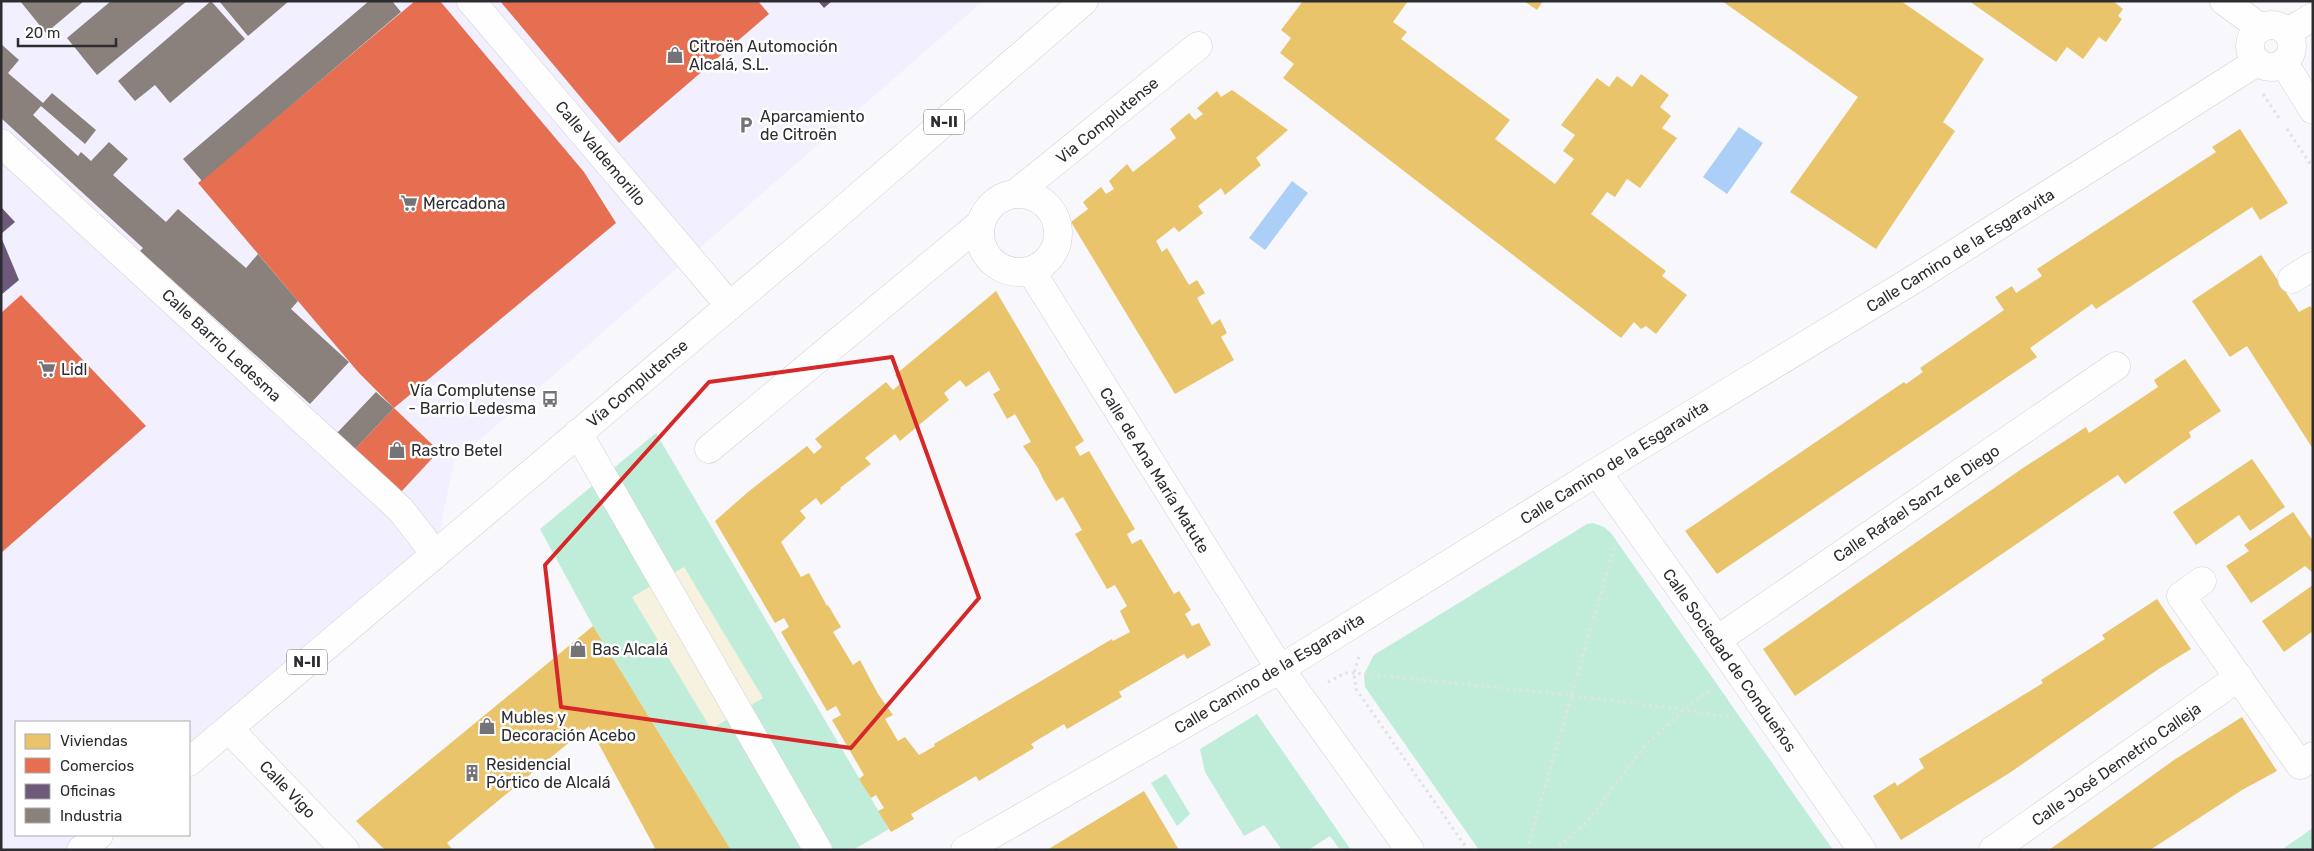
<svg xmlns="http://www.w3.org/2000/svg" width="2314" height="851" font-family="Rubik,sans-serif">
<rect width="100%" height="100%" fill="#f7f7fc"/>
<polygon fill="#f2f0fe" points="1,1 983,1 454,462 435,554 189,762 189,722 16,722 16,835 99,835 81,850 1,850"/>
<g fill="#c0edd9">
<polygon points="656,433 889,829 853,850 731,850 593,626 540,529"/>
<polygon points="1593,523 1604,527 1611,533 1833,850 1479,850 1365,687 1364,674 1374,655 1587,524"/>
<polygon points="1257,714 1351,850 1340,850 1330,836 1308,850 1282,850 1264,825 1244,836 1205,772 1200,749"/>
<polygon points="1166,774 1190,814 1177,826 1151,783"/>
<polygon points="2313,828 2313,850 2281,850"/>
</g>
<polygon fill="#f7f2df" points="684,567 763,698 711,729 632,597"/>
<g fill="#accff7">
<polygon points="1739,127 1763,143 1727,194 1703,177"/>
<polygon points="1292,181 1308,193 1265,250 1249,238"/>
</g>
<g fill="#e9c46a" fill-rule="evenodd">
<polygon points="1303,1 1408,1 1393,22 1407,32 1401,39 1510,120 1495,139 1555,184 1574,159 1563,151 1575,135 1561,125 1597,78 1609,87 1617,76 1632,87 1641,74 1669,95 1660,107 1671,116 1662,128 1677,138 1640,188 1627,179 1615,197 1607,192 1591,214 1666,271 1662,276 1687,295 1656,334 1646,326 1641,329 1634,322 1621,338 1283,78 1294,64 1280,53 1291,38 1281,30"/>
<polygon points="1524,1 1543,1 1537,10"/>
<polygon points="1722,1 1901,1 1984,59 1943,122 1955,131 1876,249 1790,192 1858,97"/>
<polygon points="1969,1 2113,1 2123,9 2118,16 2122,19 2106,42 2099,37 2083,59 2067,47 2056,62"/>
<polygon points="1232,90 1288,130 1256,158 1261,165 1225,195 1221,188 1198,206 1203,213 1179,232 1174,227 1156,241 1162,252 1167,248 1189,285 1197,280 1205,293 1197,298 1212,325 1220,319 1227,333 1221,337 1234,360 1175,394 1071,222 1088,209 1083,202 1101,187 1106,194 1114,189 1109,181 1127,164 1133,172 1176,138 1170,129 1189,113 1195,120 1203,114 1197,108 1217,91 1221,97"/>
<polygon points="2240,129 2288,203 2260,220 2252,207 2096,309 2092,304 2030,348 2037,357 1717,574 1685,531 1904,382 1906,384 1923,372 1920,368 2004,310 1995,297 2012,286 2016,293 2042,276 2037,269 2216,152 2212,147"/>
<polygon points="2261,255 2299,312 2310,306 2313,310 2313,449 2247,346 2230,357 2192,301"/>
<path d="M996 291 1084 441 1075 447 1080 456 1089 451 1135 529 1127 534 1132 544 1141 539 1174 594 1179 591 1191 610 1185 614 1192 626 1199 623 1211 645 1187 659 1184 654 1119 692 1122 697 1067 729 1064 724 1031 744 1034 748 979 781 976 776 911 814 914 819 891 832 878 811 884 808 876 795 871 798 859 779 864 775 832 720 841 715 836 706 827 711 781 632 789 627 784 618 775 623 715 521 748 492 807 446 814 454 822 447 815 439 886 382 893 390 901 383 895 375ZM989 371 1000 390 993 394 1007 419 1015 414 1031 442 1023 446 1038 468 1043 479 1056 501 1063 497 1082 530 1075 534 1088 556 1107 589 1115 585 1127 606 1120 611 1130 632 1113 641 1112 639 934 744 935 746 919 755 905 737 898 741 885 719 893 715 878 694 860 660 853 665 833 632 841 627 828 605 827 606 809 573 801 577 781 542 806 518 800 511 816 498 821 505 841 489 840 488 871 464 865 458 895 434 900 441 949 400 944 393 960 380 966 387Z"/>
<polygon points="2185,359 2221,411 2189,432 2191,437 2125,484 2118,475 2088,495 1795,696 1763,649 2023,468 2086,427 2089,433 2158,387 2154,380"/>
<polygon points="2252,459 2285,507 2250,531 2239,515 2196,545 2173,512"/>
<polygon points="2293,512 2313,541 2313,573 2305,566 2251,603 2226,566 2249,551 2244,545"/>
<polygon points="2313,585 2313,631 2284,652 2262,621"/>
<polygon points="2157,599 2191,649 2157,670 2011,772 1901,840 1873,796 1895,782 1897,786 1924,768 1919,759 2043,683 2041,680 2105,639 2102,635"/>
<polygon points="593,626 731,850 656,850 589,726 447,843 453,850 385,850 356,821"/>
<polygon points="2242,717 2277,771 2242,790 2150,850 2049,850 2174,760"/>
<polygon points="1144,791 1179,850 1047,850"/>
</g>
<g fill="#e76f51">
<polygon points="415,1 440,1 584,172 616,223 394,408 359,373 198,183"/>
<polygon points="500,1 758,1 769,14 619,143"/>
<polygon points="21,295 146,426 1,553 1,313"/>
<polygon points="394,408 439,451 401,492 355,449"/>
</g>
<g fill="#6d597a">
<polygon points="818,1 832,1 824,8"/>
<polygon points="1,207 15,222 1,234"/>
<polygon points="1,237 19,280 1,295"/>
</g>
<g fill="#8a817c">
<polygon points="20,1 84,1 46,33"/>
<polygon points="111,1 187,1 97,75 67,38"/>
<polygon points="211,1 245,39 170,103 155,85 135,101 118,81"/>
<polygon points="219,1 289,1 248,36"/>
<polygon points="369,1 392,1 401,12 202,181 183,159"/>
<polygon points="1,44 19,60 8,73 43,103 52,93 96,130 85,144 41,106 33,115 78,156 81,152 91,161 109,142 128,159 113,175 166,222 178,209 246,268 258,254 298,301 291,309 349,362 310,404 140,251 143,248 1,118"/>
<polygon points="376,392 394,408 355,449 337,433"/>
</g>
<g fill="none" stroke-linecap="round" stroke-linejoin="round">
<g stroke="#d1d1d5" stroke-width="29">
<polyline id="pedestrian" points="578,433 818,850"/>
</g>
<g stroke="#d1d1d5" stroke-width="29">
<g id="minor">
<polyline points="471,1 730,306"/>
<polyline points="2224,1 2261,28"/>
<circle cx="2271" cy="46" r="21"/>
<polyline points="2287,32 2313,17"/>
<polyline points="2284,63 2313,110"/>
<polyline points="1,143 401,510 435,554"/>
<polyline points="1015,194 1198,46"/>
<circle cx="1019" cy="233" r="39"/>
<polyline points="1031,271 1280,669 1410,850"/>
<polyline points="2292,279 2313,266"/>
<polyline points="709,449 981,223"/>
<polyline points="1597,472 1717,640 1862,850"/>
<polyline points="2202,581 2181,596 2300,765 2313,756"/>
<polyline points="1717,640 2116,366"/>
<polyline points="229,729 345,850"/>
<polyline points="965,850 1280,669 1597,472 1916,278 2257,62"/>
<polyline points="1993,850 2239,677"/>
</g>
</g>
<g stroke="#d1d1d5" stroke-width="29">
<g id="primary">
<polyline points="189,762 829,222 1084,1"/>
<polyline points="81,850 99,835"/>
</g>
</g>
<g stroke="#e2e2e2" stroke-width="3" stroke-dasharray="2.5 4" stroke-linecap="butt">
<polyline points="2263,94 2279,118"/>
<polyline points="2287,129 2313,168"/>
<polyline points="1359,657 1354,673 1356,689 1468,850"/>
<path d="M1328 682 1345 673H1354C1480 686 1608 697 1734 718"/>
<polyline points="1527,850 1614,548"/>
<polyline points="1554,850 1586,823 1645,746 1684,710 1714,687"/>
</g>
<use href="#pedestrian" stroke="#fefeff" stroke-width="28"/>
<use href="#minor" stroke="#fefeff" stroke-width="28"/>
<use href="#primary" stroke="#fefeff" stroke-width="28"/>
</g>
<path fill="none" stroke="#d62828" stroke-width="4" stroke-linejoin="round" d="M892 357 979 598 851 748 561 707 545 565 709 382Z"/>
<defs>
<g id="shop-bare" transform="scale(1.35)"><path d="M-5-2.5h2.3a2.7 3.5 0 0 1 5.4 0H5L5.5 6h-11ZM-1.5-2.5h3a1.5 2.3 0 0 0-3 0Z" fill="#747378" stroke="#fff" stroke-width="2.5" paint-order="stroke"/></g>
<g id="parking-bare" transform="scale(1.35)"><path d="M-3.5-5.5H1a3.5 3.5 0 0 1 0 7H-1V5.5H-3.5ZM-1-3.4V-.6H.8a1.4 1.4 0 0 0 0-2.8Z" fill="#747378" stroke="#fff" stroke-width="2.5" paint-order="stroke"/></g>
<g id="supermarket-bare" transform="scale(1.35)"><path d="M-6-5.5h2.5l.6 2H6L4.5 2H-2.5L-4.4-4H-6ZM-1.5 3.2a1.3 1.3 0 1 0 .1 0ZM3 3.2a1.3 1.3 0 1 0 .1 0Z" fill="#747378" stroke="#fff" stroke-width="2.5" paint-order="stroke"/></g>
<g id="bus-bare" transform="scale(1.35)"><path d="M-5-6H5V4H4V6H2V4H-2V6H-4V4H-5ZM-3.5-4V0h7V-4ZM-3.5 1.2v1.5H-2V1.2ZM2 1.2v1.5H3.5V1.2Z" fill="#747378" stroke="#fff" stroke-width="2.5" paint-order="stroke"/></g>
<g id="building-bare" transform="scale(1.35)"><path d="M-4-6H4V6H1V3H-1V6H-4ZM-2.5-4.3h1.7v1.8h-1.7ZM.8-4.3h1.7v1.8H.8ZM-2.5-1h1.7V.8h-1.7ZM.8-1h1.7V.8H.8Z" fill="#747378" stroke="#fff" stroke-width="2.5" paint-order="stroke"/></g>
</defs>
<g fill-rule="evenodd">
<use href="#shop-bare" x="675" y="55"/>
<use href="#parking-bare" x="746" y="125"/>
<use href="#supermarket-bare" x="409" y="203"/>
<use href="#supermarket-bare" x="47" y="369"/>
<use href="#bus-bare" x="550" y="399"/>
<use href="#shop-bare" x="397" y="450"/>
<use href="#shop-bare" x="578" y="649"/>
<use href="#shop-bare" x="487" y="726"/>
<use href="#building-bare" x="472" y="773"/>
</g>
<g text-anchor="middle" stroke-width="5" stroke-linejoin="round" paint-order="stroke">
<g fill="#fff" stroke="#6c6b6f" stroke-width="1">
<rect x="924" y="109.5" width="40" height="25" rx="4"/>
<rect x="287" y="649.5" width="40" height="25" rx="4"/>
</g>
<g font-size="15" font-weight="bold" fill="#2d2c31">
<text x="944" y="127">N-II</text>
<text x="307" y="667">N-II</text>
</g>
<g font-size="16" fill="#2d2c31" stroke="#fff" text-anchor="start">
<text x="689" y="52">Citroën Automoción<tspan x="689" dy="18">Alcalá, S.L.</tspan></text>
<text x="760" y="122">Aparcamiento<tspan x="760" dy="18">de Citroën</tspan></text>
<text x="423" y="209">Mercadona</text>
<text x="61" y="375">Lidl</text>
<text x="536" y="396" text-anchor="end">Vía Complutense<tspan x="536" dy="18">- Barrio Ledesma</tspan></text>
<text x="411" y="456">Rastro Betel</text>
<text x="592" y="655">Bas Alcalá</text>
<text x="501" y="723">Mubles y<tspan x="501" dy="18">Decoración Acebo</tspan></text>
<text x="486" y="770">Residencial<tspan x="486" dy="18">Pórtico de Alcalá</tspan></text>
</g>
<g font-size="16" fill="#2d2c31" stroke="#fff">
<text transform="translate(1107 120) rotate(-39)" y="6">Via Complutense</text>
<text transform="translate(601 153) rotate(50)" y="6">Calle Valdemorillo</text>
<text transform="translate(1960 250) rotate(-32)" y="6">Calle Camino de la Esgaravita</text>
<text transform="translate(222 345) rotate(43)" y="6">Calle Barrio Ledesma</text>
<text transform="translate(637 383) rotate(-40)" y="6">Vía Complutense</text>
<text transform="translate(1614 462) rotate(-32)" y="6">Calle Camino de la Esgaravita</text>
<text transform="translate(1155 470) rotate(58)" y="6">Calle de Ana María Matute</text>
<text transform="translate(1916 503) rotate(-34)" y="6">Calle Rafael Sanz de Diego</text>
<text transform="translate(1730 660) rotate(55)" y="6">Calle Sociedad de Condueños</text>
<text transform="translate(1269 673) rotate(-31)" y="6">Calle Camino de la Esgaravita</text>
<text transform="translate(2116 764) rotate(-35)" y="6">Calle José Demetrio Calleja</text>
<text transform="translate(288 789) rotate(46)" y="6">Calle Vigo</text>
</g>
</g>
<rect width="2314" height="851" fill="none" stroke="#2d2c31" stroke-width="5"/>
<rect x="15" y="721" width="175" height="115" fill="#ffffff" stroke="#ababad"/>
<rect x="25" y="734" width="25" height="15" fill="#e9c46a" stroke="#ababad"/>
<text x="60" y="746" font-size="15" fill="#2d2c31">Viviendas</text>
<rect x="25" y="758" width="25" height="15" fill="#e76f51" stroke="#ababad"/>
<text x="60" y="771" font-size="15" fill="#2d2c31">Comercios</text>
<rect x="25" y="784" width="25" height="15" fill="#6d597a" stroke="#ababad"/>
<text x="60" y="796" font-size="15" fill="#2d2c31">Oficinas</text>
<rect x="25" y="808" width="25" height="15" fill="#8a817c" stroke="#ababad"/>
<text x="60" y="821" font-size="15" fill="#2d2c31">Industria</text>
<path d="M18 38v8h98v-8" fill="none" stroke="#2d2c31" stroke-width="2.5"/>
<text x="25" y="38" font-size="15" fill="#2d2c31" stroke="#ffffff" stroke-width="4" paint-order="stroke">20 m</text>
</svg>
